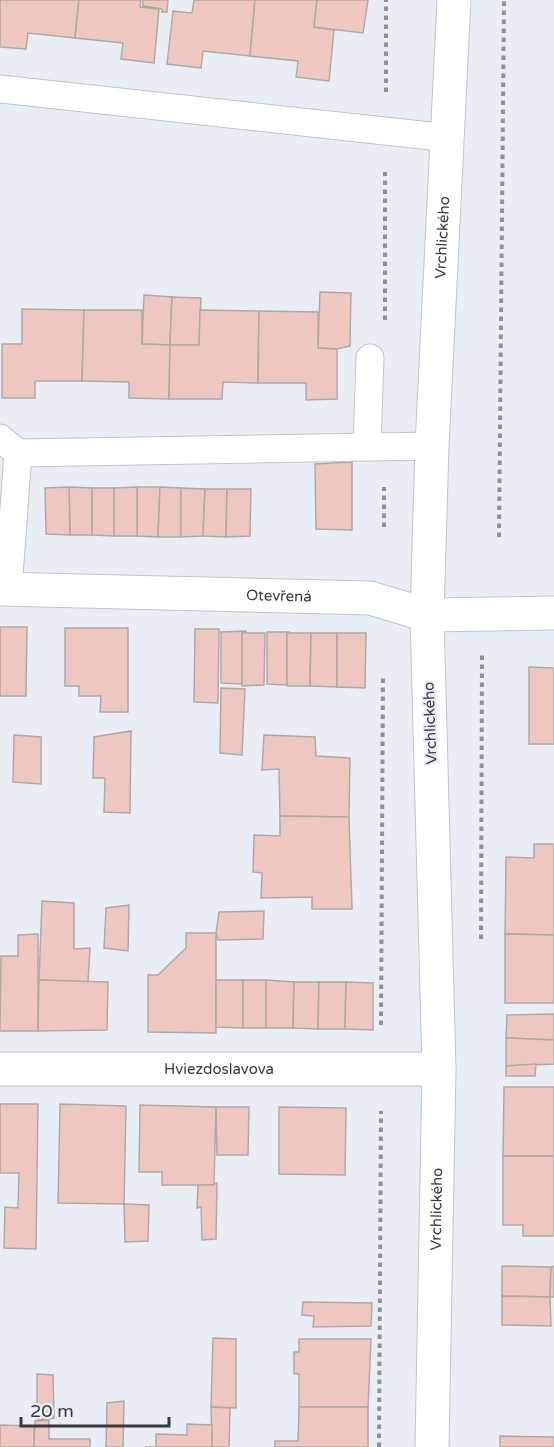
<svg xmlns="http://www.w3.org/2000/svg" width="554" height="1447" font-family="'Varela Round',sans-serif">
<rect width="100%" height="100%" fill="#e9eef5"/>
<g fill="#eec7c1" stroke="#b0a8a6" stroke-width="1.5">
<polygon points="0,0 79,0 75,38 28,33 26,49 0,47"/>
<polygon points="79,0 141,0 140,7 159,9 154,63 121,59 123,43 75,38"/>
<polygon points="143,0 168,0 167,12 162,12 162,9 143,6"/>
<polygon points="194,0 255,0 250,56 203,51 201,68 167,64 173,11 192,13"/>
<polygon points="255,0 317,0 314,27 334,30 329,81 296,77 298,61 250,56"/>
<polygon points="317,0 368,0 363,33 314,27"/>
<polygon points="320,292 351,293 350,346 337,349 318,348"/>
<polygon points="144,295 172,297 170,345 142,344"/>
<polygon points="172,297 201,298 199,345 170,345"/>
<polygon points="22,309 84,310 82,381 35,381 35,398 2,398 2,344 22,344"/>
<polygon points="84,310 142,310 142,344 170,345 169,399 129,398 129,382 82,381"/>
<polygon points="200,310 259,311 258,383 223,382 222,399 169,399 170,345 199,345"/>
<polygon points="259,311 318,312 318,348 337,349 337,399 306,400 306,383 258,383"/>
<polygon points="352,462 352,530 316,529 315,464"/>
<polygon points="69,487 92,488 92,535 70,535"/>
<polygon points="69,487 70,535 46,534 45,488"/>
<polygon points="137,487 160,487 158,537 137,536"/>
<polygon points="137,487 137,536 114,536 114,488"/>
<polygon points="160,487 181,488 181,537 158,537"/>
<polygon points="92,488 114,488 114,536 92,535"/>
<polygon points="181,488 205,489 203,536 181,537"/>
<polygon points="205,489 227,489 226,537 203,536"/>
<polygon points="227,489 251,489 250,536 226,537"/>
<polygon points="0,627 27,627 26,696 0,696"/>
<polygon points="65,628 128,628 128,712 100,712 101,696 79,696 79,686 65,686"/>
<polygon points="195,629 219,629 218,703 194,702"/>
<polygon points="246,631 246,633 242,633 242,684 221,683 221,632"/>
<polygon points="267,632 289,632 289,634 287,633 287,685 267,684"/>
<polygon points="242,633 265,633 264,685 242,686"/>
<polygon points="287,633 311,633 310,686 287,686"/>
<polygon points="311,633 337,633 337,687 310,686"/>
<polygon points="337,633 366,633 365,688 337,687"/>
<polygon points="529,667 554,668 554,744 529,744"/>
<polygon points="221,688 245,689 242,755 220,753"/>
<polygon points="131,731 130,813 104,812 105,778 93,778 94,737"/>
<polygon points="14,735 41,737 41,784 13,782"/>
<polygon points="264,735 315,737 316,756 350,758 349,817 280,816 279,769 262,770"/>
<polygon points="280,816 349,817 352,909 312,909 312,897 261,898 262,873 253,872 254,835 280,836"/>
<polygon points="534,844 554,844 554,935 505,934 506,857 534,858"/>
<polygon points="42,901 74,903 74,949 90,948 88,982 39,980"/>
<polygon points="129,905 128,951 104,948 106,908"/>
<polygon points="264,911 263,939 218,940 216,933 219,912"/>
<polygon points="186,933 216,933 216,1033 148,1032 148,975 158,975 186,948"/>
<polygon points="38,934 38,1031 0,1031 1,956 18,956 18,935"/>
<polygon points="505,934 554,935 554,1003 505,1003"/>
<polygon points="39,980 108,982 107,1030 38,1031"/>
<polygon points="216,980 243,980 243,1028 216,1027"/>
<rect x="243" y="980" width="23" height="48"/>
<polygon points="266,980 294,982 293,1028 266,1028"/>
<polygon points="294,982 319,982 318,1029 293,1028"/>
<polygon points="319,982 346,982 345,1029 318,1029"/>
<polygon points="346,982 373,983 373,1030 345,1029"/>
<polygon points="554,1014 554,1040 506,1038 507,1015"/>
<polygon points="506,1038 554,1040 554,1064 506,1066"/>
<polygon points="536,1064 535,1076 506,1076 506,1066"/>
<polygon points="504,1087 554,1087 554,1156 503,1156"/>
<polygon points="0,1104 38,1104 36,1249 4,1248 5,1207 18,1208 19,1173 0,1173"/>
<polygon points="60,1104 126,1106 124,1204 58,1203"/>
<polygon points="140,1105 216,1107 214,1185 162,1185 162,1172 139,1172"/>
<polygon points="216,1107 249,1107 248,1155 217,1155"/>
<polygon points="279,1107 346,1108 345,1175 279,1174"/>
<polygon points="503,1156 554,1156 554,1236 523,1236 523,1225 503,1225"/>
<polygon points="217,1183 216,1239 202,1240 201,1207 197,1208 198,1185 214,1185 214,1184"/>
<polygon points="124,1204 149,1205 148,1241 125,1242"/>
<polygon points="502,1266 551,1267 550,1297 502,1296"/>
<polygon points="554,1266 554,1297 550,1297 551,1267"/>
<polygon points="502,1296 550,1297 551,1326 502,1325"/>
<polygon points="303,1302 372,1303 371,1326 313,1327 314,1316 302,1315"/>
<polygon points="213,1338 236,1339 236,1408 211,1407"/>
<polygon points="299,1339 371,1339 368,1407 299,1407 299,1374 294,1374 294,1352 299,1352"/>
<polygon points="37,1374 53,1375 54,1418 37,1420"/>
<polygon points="124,1401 123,1447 106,1447 107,1403"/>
<polygon points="211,1407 230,1408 229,1447 212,1447"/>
<polygon points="299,1407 368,1407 368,1447 275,1447 275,1441 298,1441"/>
<polygon points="49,1420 49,1439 90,1439 90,1447 34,1447 35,1421"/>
<polygon points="187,1424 212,1425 212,1447 145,1447 156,1447 156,1434 187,1435"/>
<polygon points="0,1425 34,1426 34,1447 0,1447"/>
<polygon points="500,1436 554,1437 554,1447 500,1447"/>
</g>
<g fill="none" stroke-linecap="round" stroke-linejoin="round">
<g stroke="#bfc4ca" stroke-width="29">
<g id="service">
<polyline points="0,89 449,138"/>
<polyline points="0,438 18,453 8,589"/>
<polyline points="367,446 370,358"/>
<polyline points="18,453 432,446"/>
</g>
</g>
<g stroke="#bfc4ca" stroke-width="35">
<g id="minor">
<path id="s1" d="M0 589 370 598 427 615 554 613"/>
<path id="s2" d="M0 1069H439"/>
<path id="s3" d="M432 1447 439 1069 427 615 432 446 454 0"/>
</g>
</g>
<g stroke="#8e9297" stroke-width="4" stroke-dasharray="4.5 4.5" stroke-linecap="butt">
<polyline points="386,92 386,0"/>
<polyline points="385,320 385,172"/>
<polyline points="384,527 384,487"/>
<polyline points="499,537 504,0"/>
<polyline points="481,939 482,655"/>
<polyline points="381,1025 383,676"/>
<polyline points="379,1447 381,1111"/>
</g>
<use href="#service" stroke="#fff" stroke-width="27"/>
<use href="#minor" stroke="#fff" stroke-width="33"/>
</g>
<g text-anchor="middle" stroke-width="4.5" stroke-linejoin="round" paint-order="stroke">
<g font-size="15" fill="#37393c" stroke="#e9eef5">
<text dy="5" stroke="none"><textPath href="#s3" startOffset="1210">Vrchlického</textPath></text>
<text dy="5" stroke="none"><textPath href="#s1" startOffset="279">Otevřená</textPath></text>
<text transform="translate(430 723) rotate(-92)" y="5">Vrchlického</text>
<text dy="5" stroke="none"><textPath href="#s2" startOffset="219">Hviezdoslavova</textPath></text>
<text dy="5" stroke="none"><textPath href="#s3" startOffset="238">Vrchlického</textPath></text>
</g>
</g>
<path d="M21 1417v9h148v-9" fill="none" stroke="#37393c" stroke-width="3"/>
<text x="30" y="1417" font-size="18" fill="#37393c" stroke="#e9eef5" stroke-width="4.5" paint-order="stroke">20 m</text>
</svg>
